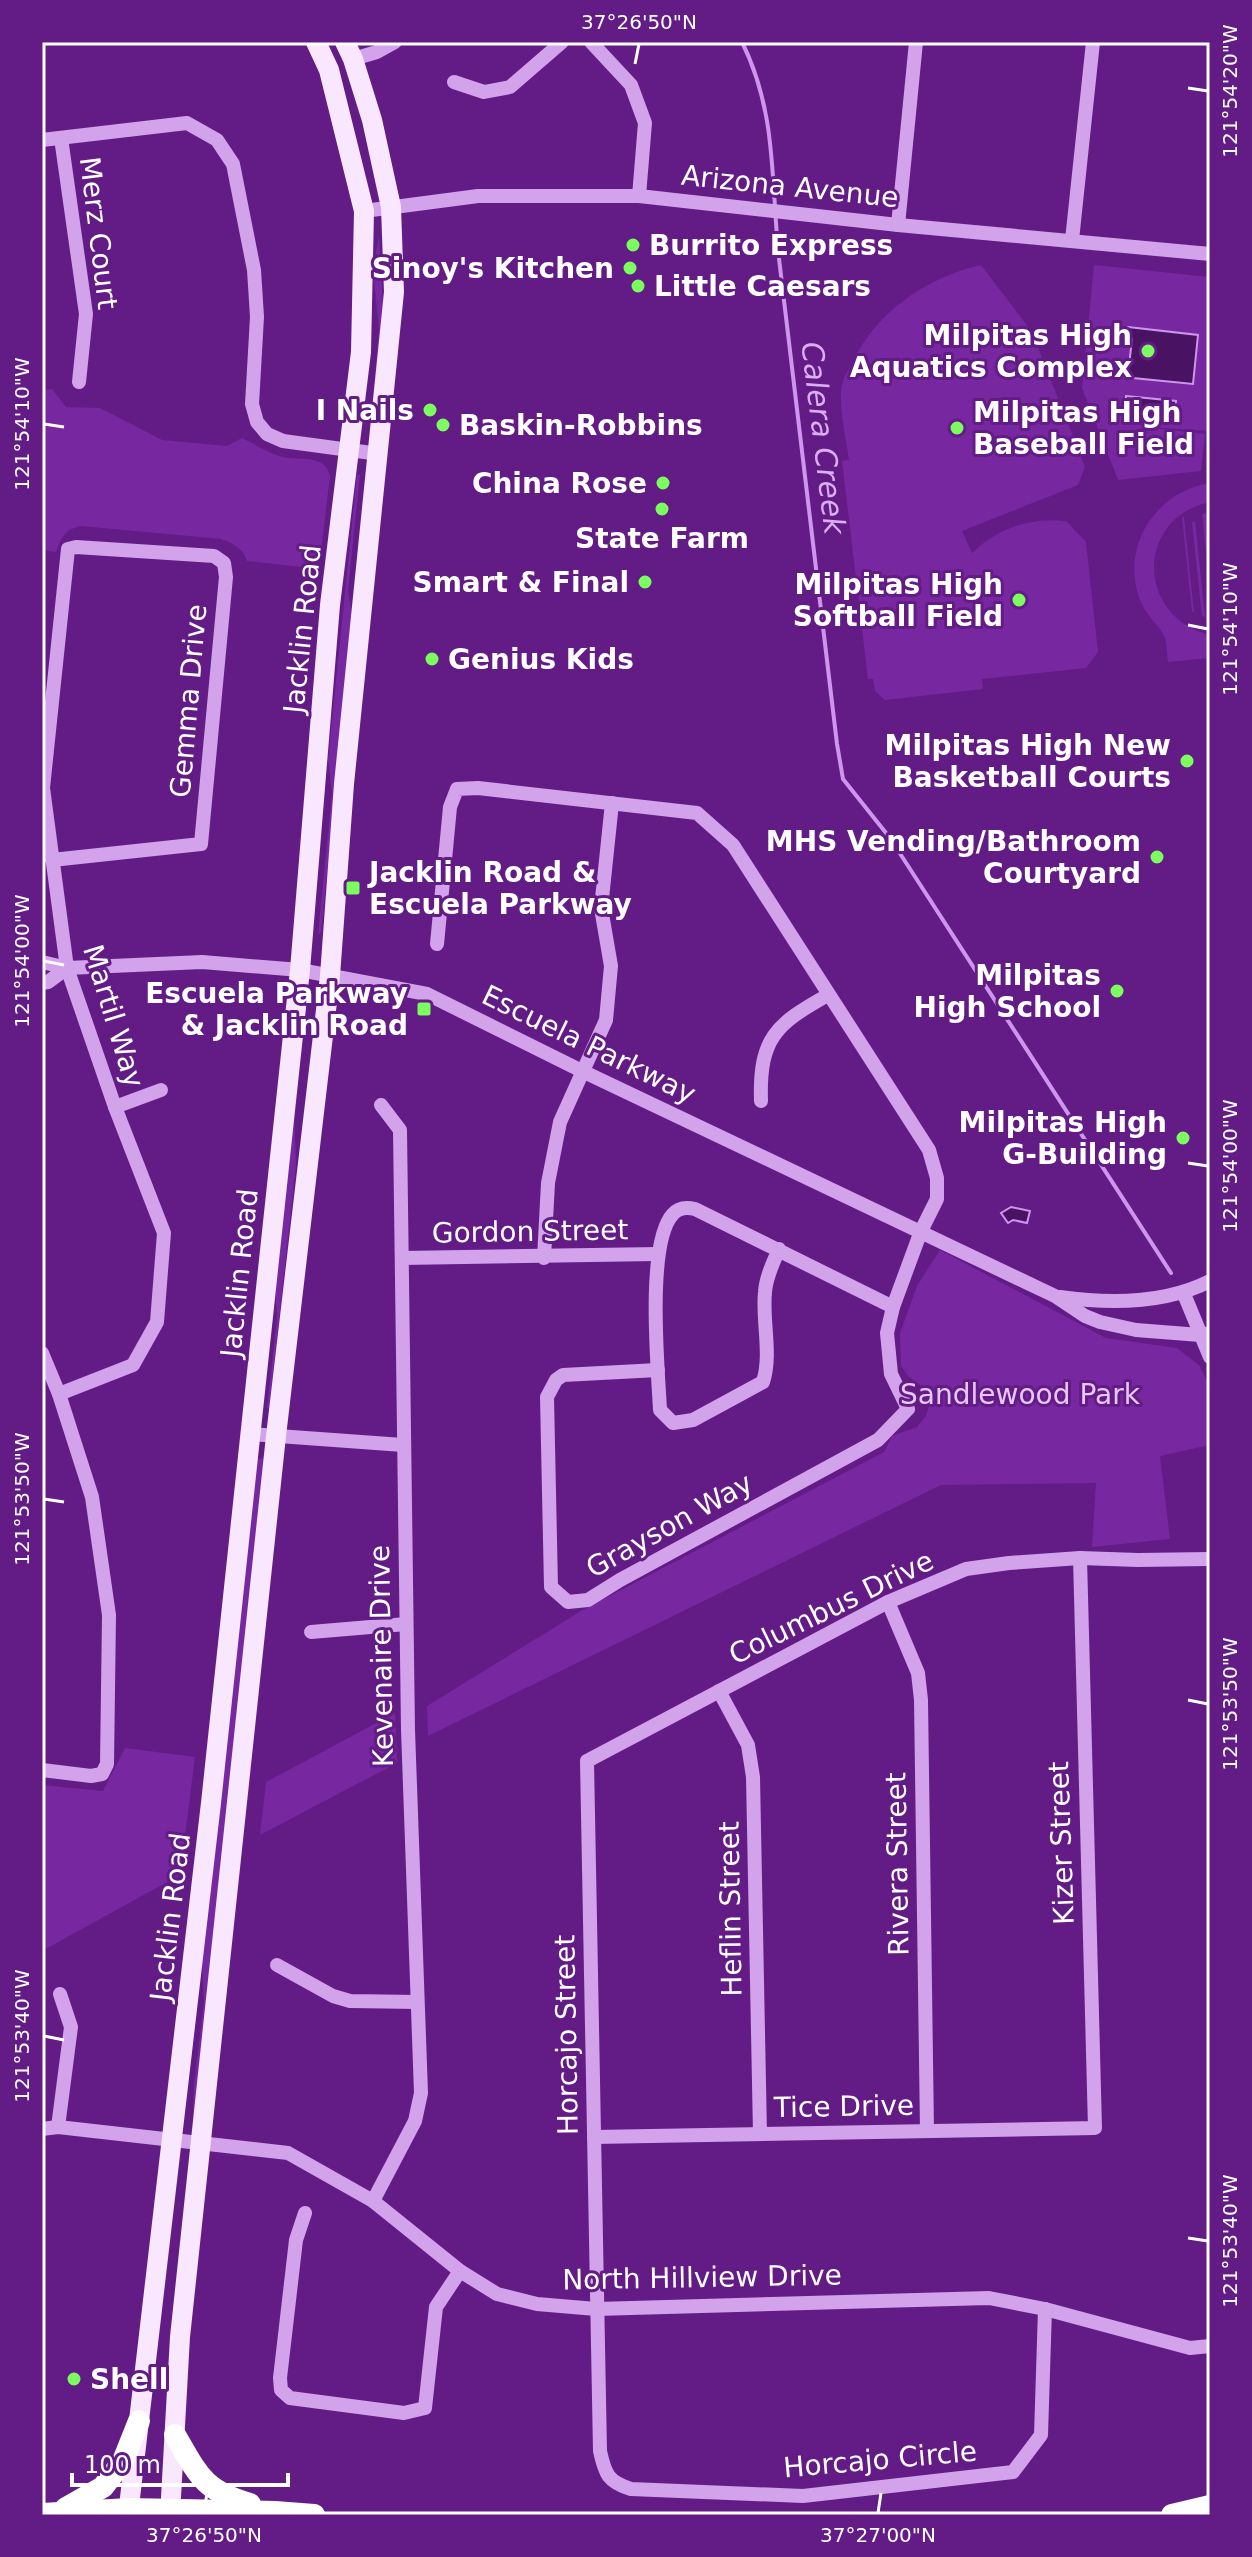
<svg xmlns="http://www.w3.org/2000/svg" width="1252" height="2557" font-family="'DejaVu Sans',sans-serif">
<rect width="100%" height="100%" fill="#631b85"/>
<g fill="#7727a0">
<polygon points="379,234 383,306 370,434 379,330 373,271"/>
<path d="M981 265 1032 332 1085 467 1078 485 962 531 972 553C998 528 1030 517 1066 521L1086 542 1098 652 1086 668 982 679 983 689 885 700 875 691 873 679H868L842 461 849 460C846 438 840 414 841 392 841 382 847 372 852 363 876 312 927 277 981 265Z"/>
<polygon points="1094,265 1210,277 1210,431 1144,427 1205,434 1201,471 1118,480 1082,388"/>
<path d="M52 389 66 407 100 408 162 440 227 446 242 438C254 444 266 451 279 456 296 462 325 452 330 476L319 569 247 561C243 548 234 544 221 539L81 526C66 529 61 537 56 552L42 550V390Z"/>
<polygon points="357,474 360,475 348,591 353,620 321,932 318,935 332,793 328,760"/>
<path d="M1210 483V502C1135 518 1136 617 1210 635V658L1168 662C1167 655 1167 645 1165 638 1162 628 1144 614 1139 597 1121 545 1157 491 1210 483Z"/>
<polygon points="1208,505 1210,505 1210,591 1202,514 1209,513"/>
<polygon points="1182,517 1184,517 1194,612 1192,612"/>
<polygon points="1195,521 1205,616 1202,617 1192,522"/>
<polygon points="294,1108 296,1166 269,1409 267,1408 277,1317 275,1289"/>
<polygon points="940,1250 1106,1338 1177,1348 1199,1365 1210,1386 1210,1445 1160,1456 1170,1539 1092,1547 1096,1483 941,1485 428,1736 427,1706 581,1611 884,1452 892,1436 917,1427 926,1416 929,1405 924,1388 908,1376 901,1366 900,1333 917,1286"/>
<polygon points="264,1458 197,2119 193,2115 194,2084 204,2002 202,1964 257,1459"/>
<polygon points="395,1713 397,1763 260,1835 266,1782"/>
<polygon points="125,1748 195,1757 180,1875 42,1951 42,1785 103,1791"/>
</g>
<g fill="#4a1263" stroke="#ce95ed" stroke-width="2">
<polygon points="1128,327 1198,335 1193,384 1123,377 1124,366 1129,366 1132,339 1127,338"/>
<polygon points="1126,396 1176,401 1174,418 1125,414"/>
<polygon points="1011,1207 1030,1211 1027,1223 1013,1220 1008,1223 1001,1213"/>
</g>
<g fill="none" stroke-linecap="round" stroke-linejoin="round">
<path stroke="#ce95ed" stroke-width="4" d="M742 42C779 117 770 187 780 267 799 426 818 585 837 744L843 779 890 838 1171 1273"/>
<g stroke="#d2a2eb" stroke-width="14">
<polyline points="591,42 631,85 645,123 639,196"/>
<polyline points="353,59 377,52 395,42"/>
<polyline points="454,82 484,92 510,87 562,42"/>
<polyline points="61,138 86,314 79,382"/>
<polyline points="42,140 187,123 217,140 233,164 254,270 257,317 252,404 257,422 267,434 283,441 379,454"/>
<polyline points="364,211 478,196 639,196 898,225 1210,254"/>
<polyline points="898,225 916,42"/>
<polyline points="1072,240 1093,42"/>
<polyline points="52,860 201,844 226,577 224,563 214,556 76,547 68,549 43,788 67,968 115,1107 164,1233 157,1322 133,1365 59,1394"/>
<polyline points="437,944 450,807 457,789 478,788 697,813 733,845 929,1150 937,1178 937,1199 921,1231 893,1307 887,1333 891,1374 908,1409 878,1440 620,1580 588,1600 568,1602 551,1587 547,1397 556,1380 563,1375 658,1370"/>
<polyline points="42,962 67,968 202,962 300,970 427,994 582,1071 1055,1296 1085,1316 1100,1322 1136,1330 1200,1335 1210,1333"/>
<polyline points="42,983 48,982 67,968"/>
<path d="M761 1101C759 1038 776 1024 828 995"/>
<polyline points="115,1107 161,1090"/>
<path d="M779 1249C773 1263 766 1277 765 1292 762 1321 772 1354 763 1382L693 1420 673 1423 660 1410C658 1369 646 1243 673 1214 679 1207 687 1207 695 1209L893 1307"/>
<polyline points="402,1258 658,1254"/>
<polyline points="544,1258 548,1183 560,1122 606,1020 611,966 601,908 612,803"/>
<polyline points="1184,1294 1210,1357"/>
<path d="M1060 1297C1110 1304 1165 1304 1210 1281"/>
<polyline points="42,1353 59,1394 92,1497 109,1615 107,1764 102,1774 91,1776 42,1770"/>
<polyline points="249,1434 403,1445"/>
<polyline points="888,1602 918,1673 921,1700 927,2131"/>
<polyline points="311,1632 406,1624"/>
<polyline points="719,1691 748,1745 753,1777 760,2134"/>
<polyline points="277,1965 333,1996 350,2001 417,2002"/>
<polyline points="58,2127 71,2027 60,1994"/>
<polyline points="42,2129 58,2127 288,2153 373,2201 460,2271 497,2294 537,2304 596,2309 989,2298 1045,2309 1190,2348 1210,2346"/>
<polyline points="594,2137 1095,2128 1080,1558"/>
<polyline points="373,2201 415,2121 421,2093 408,1730 400,1130 381,1105"/>
<polyline points="305,2213 296,2240 280,2378 281,2390 290,2398 404,2413 425,2408 436,2307 460,2271"/>
<path d="M1045 2309 1041 2435 1013 2472 803 2496 631 2489C608 2482 605 2474 600 2451L587 1761 888 1602 966 1569 1009 1563 1080 1558 1138 1560 1210 1559"/>
</g>
<g stroke="#f8e7ff" stroke-width="20">
<polyline points="128,2515 211,1803 300,970 330,605 361,352 364,211 329,70 316,42"/>
<polyline points="170,2515 180,2337 276,1436 330,976 344,784 394,292 391,207 372,120 353,59 345,42"/>
</g>
<g stroke="#fff" stroke-width="22">
<path d="M175 2435C198 2475 204 2491 250 2504"/>
<polyline points="66,2508 103,2487 123,2461 139,2421"/>
<polyline points="42,2514 129,2509 275,2512 314,2515"/>
<polyline points="1172,2515 1210,2506"/>
</g>
</g>
<path fill="none" stroke="#fff" stroke-width="3" d="M635 64 639 44M1188 88 1208 91M44 424 64 427M1188 625 1208 629M44 961 64 965M1188 1163 1208 1166M44 1499 64 1502M1188 1700 1208 1704M44 2036 64 2040M1188 2238 1208 2241M204 2513 207 2493M878 2513 881 2493"/>
<g fill="#7bfd5f" stroke="#631b85" stroke-width="3">
<circle cx="633" cy="245" r="8"/>
<circle cx="630" cy="268" r="8"/>
<circle cx="638" cy="286" r="8"/>
<circle cx="1148" cy="351" r="8"/>
<circle cx="430" cy="410" r="8"/>
<circle cx="443" cy="425" r="8"/>
<circle cx="957" cy="428" r="8"/>
<circle cx="663" cy="483" r="8"/>
<circle cx="662" cy="509" r="8"/>
<circle cx="645" cy="582" r="8"/>
<circle cx="1019" cy="600" r="8"/>
<circle cx="432" cy="659" r="8"/>
<circle cx="1187" cy="761" r="8"/>
<circle cx="1157" cy="857" r="8"/>
<rect x="345" y="880" width="16" height="16" rx="4"/>
<circle cx="1117" cy="991" r="8"/>
<rect x="416" y="1001" width="16" height="16" rx="4"/>
<circle cx="1183" cy="1138" r="8"/>
<circle cx="74" cy="2379" r="8"/>
</g>
<g text-anchor="middle" stroke-width="6" stroke-linejoin="round" paint-order="stroke">
<g font-size="28" fill="#fff" stroke="#631b85">
<text transform="translate(790 186) rotate(6)" y="10">Arizona Avenue</text>
<text transform="translate(99 233) rotate(83)" y="10">Merz Court</text>
<text transform="translate(302 629) rotate(-84)" y="10">Jacklin Road</text>
<text transform="translate(188 701) rotate(-85)" y="10">Gemma Drive</text>
<text transform="translate(114 1016) rotate(73)" y="10">Martil Way</text>
<text transform="translate(589 1044) rotate(26)" y="10">Escuela Parkway</text>
<text transform="translate(530 1231) rotate(-1)" y="10">Gordon Street</text>
<text transform="translate(239 1273) rotate(-84)" y="10">Jacklin Road</text>
<text transform="translate(669 1525) rotate(-29)" y="10">Grayson Way</text>
<text transform="translate(831 1607) rotate(-26)" y="10">Columbus Drive</text>
<text transform="translate(381 1656) rotate(-91)" y="10">Kevenaire Drive</text>
<text transform="translate(1061 1843) rotate(-92)" y="10">Kizer Street</text>
<text transform="translate(897 1864) rotate(-91)" y="10">Rivera Street</text>
<text transform="translate(730 1909) rotate(-91)" y="10">Heflin Street</text>
<text transform="translate(170 1917) rotate(-83)" y="10">Jacklin Road</text>
<text transform="translate(566 2035) rotate(-91)" y="10">Horcajo Street</text>
<text transform="translate(844 2106) rotate(-1)" y="10">Tice Drive</text>
<text transform="translate(702 2277) rotate(-1)" y="10">North Hillview Drive</text>
<text transform="translate(880 2459) rotate(-5)" y="10">Horcajo Circle</text>
</g>
<g font-size="28" font-weight="bold" fill="#fff" stroke="#631b85" text-anchor="end">
<text x="649" y="255" text-anchor="start">Burrito Express</text>
<text x="614" y="278">Sinoy's Kitchen</text>
<text x="654" y="296" text-anchor="start">Little Caesars</text>
<text x="1132" y="345">Milpitas High<tspan x="1132" dy="32">Aquatics Complex</tspan></text>
<text x="414" y="420">I Nails</text>
<text x="973" y="422" text-anchor="start">Milpitas High<tspan x="973" dy="32">Baseball Field</tspan></text>
<text x="459" y="435" text-anchor="start">Baskin-Robbins</text>
<text x="647" y="493">China Rose</text>
<text x="662" y="548" text-anchor="middle">State Farm</text>
<text x="629" y="592">Smart &amp; Final</text>
<text x="1003" y="594">Milpitas High<tspan x="1003" dy="32">Softball Field</tspan></text>
<text x="448" y="669" text-anchor="start">Genius Kids</text>
<text x="1171" y="755">Milpitas High New<tspan x="1171" dy="32">Basketball Courts</tspan></text>
<text x="1141" y="851">MHS Vending/Bathroom<tspan x="1141" dy="32">Courtyard</tspan></text>
<text x="369" y="882" text-anchor="start">Jacklin Road &amp;<tspan x="369" dy="32">Escuela Parkway</tspan></text>
<text x="1101" y="985">Milpitas<tspan x="1101" dy="32">High School</tspan></text>
<text x="408" y="1003">Escuela Parkway<tspan x="408" dy="32">&amp; Jacklin Road</tspan></text>
<text x="1167" y="1132">Milpitas High<tspan x="1167" dy="32">G-Building</tspan></text>
<text x="90" y="2389" text-anchor="start">Shell</text>
</g>
<g font-size="28" fill="#e7c7f8" stroke="#631b85">
<text x="1020" y="1404">Sandlewood Park</text>
</g>
<g font-size="30" font-style="italic" fill="#dbaef3" stroke="#631b85">
<text transform="translate(823 438) rotate(83)" y="10">Calera Creek</text>
</g>
</g>
<rect width="1252" height="2557" fill="none" stroke="#631b85" stroke-width="88"/>
<path d="M72 2473v12h216v-12" fill="none" stroke="#ffffff" stroke-width="4"/>
<text x="84" y="2473" font-size="24" fill="#ffffff" stroke="#631b85" stroke-width="6" paint-order="stroke">100 m</text>
<rect x="44" y="44" width="1164" height="2469" fill="none" stroke="#fff" stroke-width="3"/>
<g font-size="20" text-anchor="middle" fill="#fff">
<text x="639" y="29">37°26'50"N</text>
<text transform="translate(1230 91) rotate(-90)" y="7">121°54'20"W</text>
<text transform="translate(22 424) rotate(-90)" y="7">121°54'10"W</text>
<text transform="translate(1230 629) rotate(-90)" y="7">121°54'10"W</text>
<text transform="translate(22 961) rotate(-90)" y="7">121°54'00"W</text>
<text transform="translate(1230 1166) rotate(-90)" y="7">121°54'00"W</text>
<text transform="translate(22 1499) rotate(-90)" y="7">121°53'50"W</text>
<text transform="translate(1230 1704) rotate(-90)" y="7">121°53'50"W</text>
<text transform="translate(22 2036) rotate(-90)" y="7">121°53'40"W</text>
<text transform="translate(1230 2241) rotate(-90)" y="7">121°53'40"W</text>
<text x="204" y="2542">37°26'50"N</text>
<text x="878" y="2542">37°27'00"N</text>
</g>
</svg>
